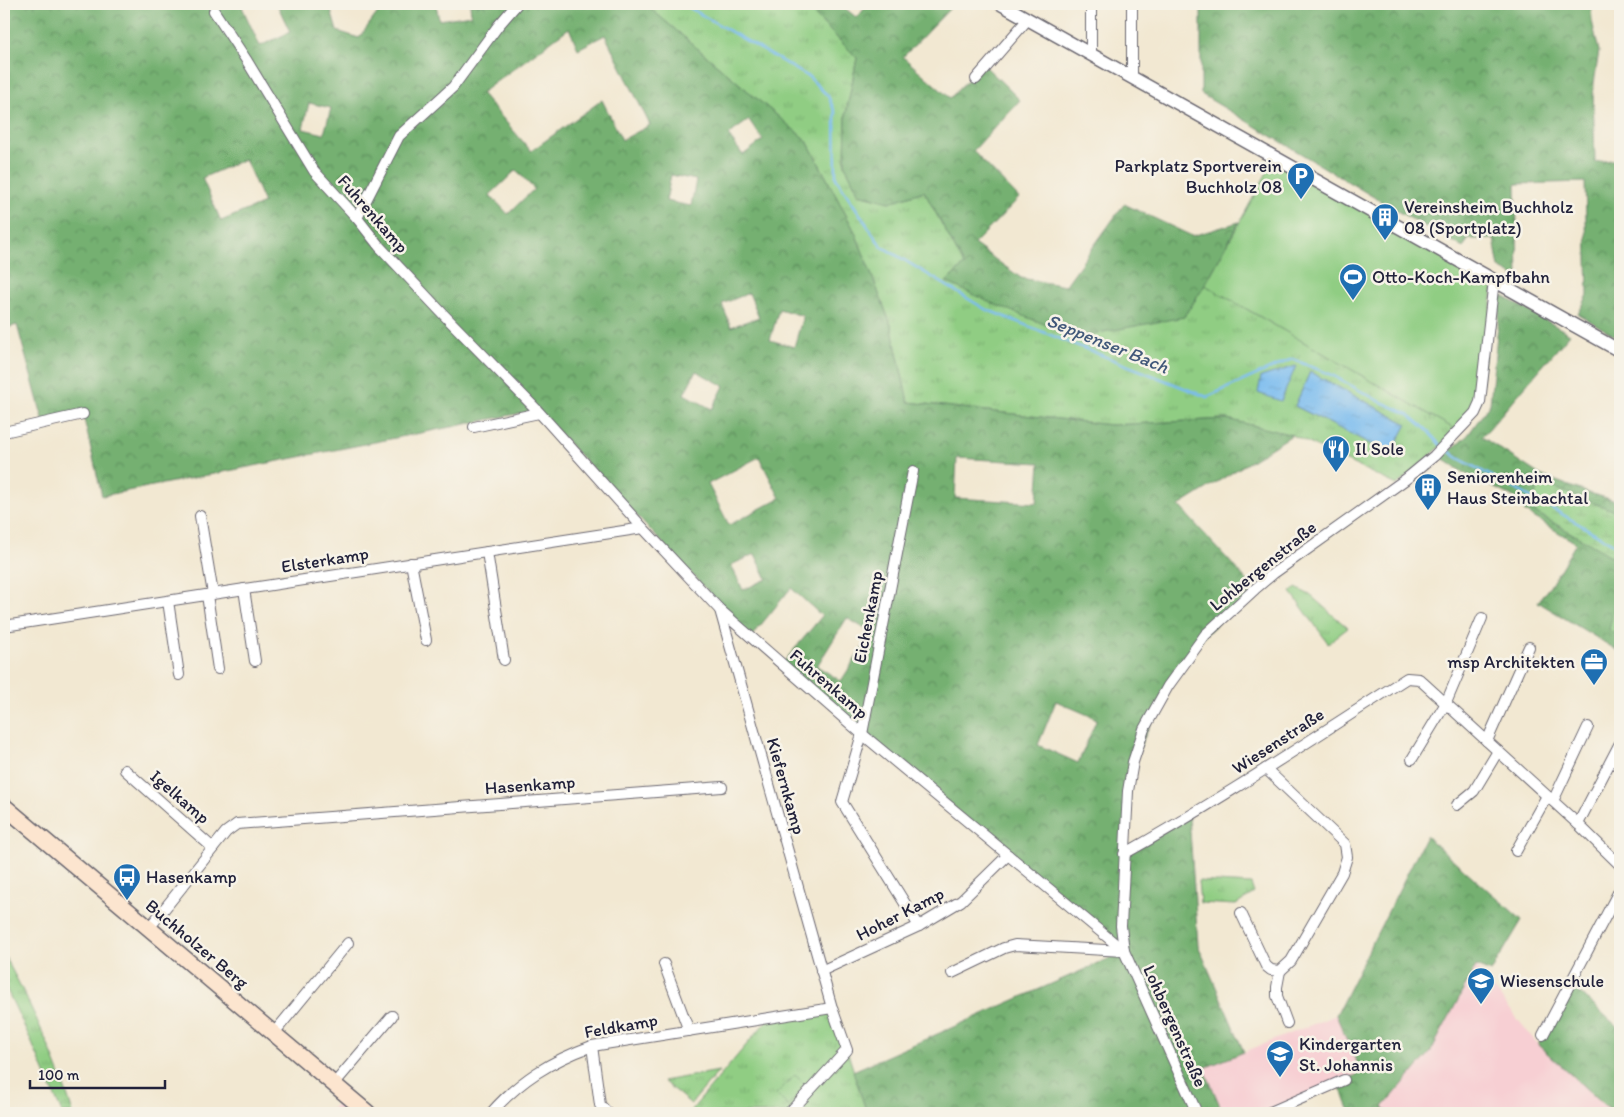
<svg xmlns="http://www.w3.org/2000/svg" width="1624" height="1117" font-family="Itim,sans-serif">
<defs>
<pattern id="grass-tufts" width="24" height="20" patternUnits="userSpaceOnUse" patternTransform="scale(1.25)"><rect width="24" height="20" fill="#90cd83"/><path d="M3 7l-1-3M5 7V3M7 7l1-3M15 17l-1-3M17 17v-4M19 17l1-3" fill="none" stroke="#7cb072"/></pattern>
<pattern id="forest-crowns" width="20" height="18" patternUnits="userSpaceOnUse" patternTransform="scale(1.25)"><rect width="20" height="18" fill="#74b071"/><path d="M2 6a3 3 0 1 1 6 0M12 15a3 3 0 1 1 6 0" fill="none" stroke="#5f8f5e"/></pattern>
<pattern id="wetland-marsh" width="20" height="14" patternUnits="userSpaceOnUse" patternTransform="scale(1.25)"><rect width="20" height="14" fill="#90cd83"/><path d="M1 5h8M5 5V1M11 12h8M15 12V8" fill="none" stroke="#7cb072"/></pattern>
<pattern id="water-ripples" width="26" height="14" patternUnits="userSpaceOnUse" patternTransform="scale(1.25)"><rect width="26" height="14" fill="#7abcef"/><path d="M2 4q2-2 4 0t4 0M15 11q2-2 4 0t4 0" fill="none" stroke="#69a1ce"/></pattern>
</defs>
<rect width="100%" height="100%" fill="#f7f3e8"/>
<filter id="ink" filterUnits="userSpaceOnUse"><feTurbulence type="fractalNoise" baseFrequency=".02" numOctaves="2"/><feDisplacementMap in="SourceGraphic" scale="10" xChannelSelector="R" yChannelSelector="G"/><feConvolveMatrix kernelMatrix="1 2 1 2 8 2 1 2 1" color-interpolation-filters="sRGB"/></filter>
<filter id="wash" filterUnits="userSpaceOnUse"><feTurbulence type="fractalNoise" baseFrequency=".0096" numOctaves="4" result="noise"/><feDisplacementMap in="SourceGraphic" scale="20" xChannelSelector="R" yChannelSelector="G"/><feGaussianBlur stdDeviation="1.12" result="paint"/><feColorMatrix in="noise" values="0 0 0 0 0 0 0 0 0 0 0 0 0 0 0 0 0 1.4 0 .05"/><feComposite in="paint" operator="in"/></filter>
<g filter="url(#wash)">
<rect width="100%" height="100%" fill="#f2e8d2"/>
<g fill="#f7cfd3">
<polygon points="1476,966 1538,1045 1611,1111 1610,1113 1389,1113 1383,1107 1430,1053"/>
<polygon points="1336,1015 1361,1073 1268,1113 1223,1113 1204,1068"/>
<polygon points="340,1100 355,1113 328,1113"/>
</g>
<g fill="url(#grass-tufts)" stroke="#59785f" fill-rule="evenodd">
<path d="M645 4H804L857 58 846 114 845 165 859 194 890 202 924 191 964 265 946 282 1184 317 1205 285 1458 431 1397 485 1292 435 1227 419 1111 425 908 402 891 325 855 232 807 141ZM1310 372 1407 424 1391 454 1295 406Z"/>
<polygon points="1296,588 1310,595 1348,628 1328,643 1291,592"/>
<polygon points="1198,881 1251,884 1254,893 1236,905 1200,903"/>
<path d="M4 955C32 1006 56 1058 73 1113H62L28 1034 4 984Z"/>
<polygon points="832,1008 847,1050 867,1113 689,1113 769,1018"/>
<polygon points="719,1071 691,1104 663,1081"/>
</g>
<g fill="url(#forest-crowns)" stroke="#4b6956" fill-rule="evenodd">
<path d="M4 4H248L242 7 260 46 290 32 277 4H329L337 31 359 38 384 4H436L439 20 471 15 470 4H645L807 141 855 232 891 325 908 402 1111 425 1227 419 1292 435 1179 506 1255 589 1205 635 1168 686 1133 762 1124 853 1189 817 1198 945 1244 1052 1204 1068 1223 1113H867L853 1071 1124 952 782 664 822 616 791 588 751 637 537 410 102 496 83 415 44 423 17 325 4 329ZM569 28 578 49 605 35 650 125 622 140 602 100 531 151 481 93ZM309 103 331 108 324 134 303 129ZM749 120 763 140 743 155 728 135ZM245 159 264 203 221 221 202 178ZM516 170 534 189 508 214 490 195ZM671 175 696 180 691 206 666 201ZM749 293 759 317 731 327 722 304ZM779 309 803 316 794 347 770 340ZM696 371 724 386 712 409 684 394ZM759 457 780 498 729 525 708 484ZM957 458 1040 463 1037 503 955 498ZM755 554 767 579 743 590 731 565ZM847 618 872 633 841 681 817 666ZM1056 701 1097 719 1078 763 1038 745Z"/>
<polygon points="804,4 840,4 857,18 868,4 954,4 903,57 950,98 983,64 1020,100 973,151 1019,198 974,244 1021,278 1065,286 1124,204 1192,236 1239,222 1205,285 1184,317 1076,337 989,302 946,282 964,265 924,191 890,202 859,194 845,165 846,114 857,58"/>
<polygon points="1201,4 1591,4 1592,21 1599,51 1593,90 1595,162 1620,159 1620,339 1578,314 1588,295 1585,182 1516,184 1518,278 1499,268 1494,239 1469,239 1463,247 1397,211 1201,94"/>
<polygon points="1501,295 1570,334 1482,437 1540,475 1586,492 1620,502 1620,513 1541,483 1528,508 1620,561 1620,583 1610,629 1620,636 1620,652 1538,602 1552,583 1576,543 1525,512 1521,501 1464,473 1442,458 1468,435 1490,404"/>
<polygon points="1426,836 1522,920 1491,972 1476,966 1430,1053 1383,1107 1389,1113 1351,1113 1338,1083 1361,1073 1336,1015"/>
<polygon points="1570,984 1620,1029 1620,1113 1613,1113 1538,1045"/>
</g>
<g fill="url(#wetland-marsh)" stroke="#59785f">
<polygon points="1541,483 1620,513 1620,561 1528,508"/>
<polygon points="1620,583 1620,636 1609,630"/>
</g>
<g fill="#90cd83" stroke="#59785f">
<polygon points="1275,158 1494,280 1480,402 1458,431 1205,285"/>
<polygon points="795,1075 807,1086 788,1106 776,1094"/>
</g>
<g fill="url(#water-ripples)" stroke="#4e6f95">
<polygon points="1296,366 1281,401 1258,393 1261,377"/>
<polygon points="1310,372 1407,424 1391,454 1295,406"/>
</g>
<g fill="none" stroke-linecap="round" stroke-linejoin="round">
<g stroke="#7abcef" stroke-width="2.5">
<polyline points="683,4 809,77 828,96 835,112 836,178 881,246 985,309 1207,397 1292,359 1332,375 1377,400 1408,414 1426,429 1441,446"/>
<polyline points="1446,449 1458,458 1560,513 1620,548"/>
</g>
</g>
</g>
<g filter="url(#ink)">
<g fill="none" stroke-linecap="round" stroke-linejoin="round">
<g stroke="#6b6770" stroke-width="12">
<g id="minor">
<polyline points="214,11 247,61 314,171 357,218 379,246 444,315 537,410 643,528 720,610 862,734 1124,951"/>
<polyline points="1091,55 1091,4"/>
<polyline points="1132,78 1132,4"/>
<polyline points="976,79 1028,19"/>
<polyline points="357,218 399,136 453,87 498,26 517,4"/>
<polyline points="474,427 539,413"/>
<polyline points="4,432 83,414"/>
<polyline points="913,471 862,734 842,802 919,926"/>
<polyline points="200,516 213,594"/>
<polyline points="487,552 504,660"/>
<polyline points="411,563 426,640"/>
<polyline points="244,589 255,661"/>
<polyline points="207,595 218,669"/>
<polyline points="168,601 179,675"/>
<polyline points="720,610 832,1008 847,1050 789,1113"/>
<polyline points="4,626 643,528"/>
<polyline points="1487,741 1529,647"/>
<polyline points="1412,759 1446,703 1482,618"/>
<polyline points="125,770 213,848"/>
<polyline points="1553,801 1588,727"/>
<polyline points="1457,805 1474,791 1498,751"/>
<polyline points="1578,824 1620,743"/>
<polyline points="1516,851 1547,796"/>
<path d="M1124 854C1221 800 1313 738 1407 678L1419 679 1578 824 1620 865"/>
<polyline points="1241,913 1266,966 1271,970 1280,971 1291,961 1342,873 1347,857 1345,844 1266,769"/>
<polyline points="149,928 226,832 237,824 722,787"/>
<polyline points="664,964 689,1031"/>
<polyline points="821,971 919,926 961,901 1008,855"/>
<polyline points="1280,971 1277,987 1277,996 1287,1023"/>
<polyline points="952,973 1004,948 1015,945 1124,951"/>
<polyline points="274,1033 348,943"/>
<polyline points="1543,1035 1620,889"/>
<polyline points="592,1046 600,1105 608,1113"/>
<polyline points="334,1084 392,1016"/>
<path d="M491 1113C520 1080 551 1061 592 1046L832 1008"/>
<polyline points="1197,1113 1124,951 1121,926 1128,791 1133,762 1144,729 1168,686 1205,635 1255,589 1274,573 1406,479 1434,456 1475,413 1480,402 1494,280"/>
<polyline points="1268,1113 1344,1080"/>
</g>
</g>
<g stroke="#6b6770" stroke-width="15">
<polyline id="tertiary" points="1001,4 1620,351"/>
</g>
<g stroke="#6b6770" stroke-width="18">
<polyline id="secondary" points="4,806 368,1113"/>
</g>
<use href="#minor" stroke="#fff" stroke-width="10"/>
<use href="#tertiary" stroke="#fff" stroke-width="12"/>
<use href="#secondary" stroke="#fce5cf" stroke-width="15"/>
</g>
</g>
<defs>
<g id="parking-pin" transform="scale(1.4375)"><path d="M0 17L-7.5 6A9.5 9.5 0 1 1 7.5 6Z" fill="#1f6fb2" stroke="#f7f3e8"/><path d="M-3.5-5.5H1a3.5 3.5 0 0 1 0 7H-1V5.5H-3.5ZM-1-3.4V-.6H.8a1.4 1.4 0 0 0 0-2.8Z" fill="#fff"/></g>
<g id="building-pin" transform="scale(1.4375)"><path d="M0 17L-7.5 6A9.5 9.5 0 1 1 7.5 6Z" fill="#1f6fb2" stroke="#f7f3e8"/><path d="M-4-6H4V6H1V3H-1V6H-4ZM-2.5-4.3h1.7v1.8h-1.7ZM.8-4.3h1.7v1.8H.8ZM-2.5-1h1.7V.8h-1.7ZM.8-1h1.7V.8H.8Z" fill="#fff"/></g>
<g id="stadium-pin" transform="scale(1.4375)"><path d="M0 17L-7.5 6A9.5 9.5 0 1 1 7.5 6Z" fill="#1f6fb2" stroke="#f7f3e8"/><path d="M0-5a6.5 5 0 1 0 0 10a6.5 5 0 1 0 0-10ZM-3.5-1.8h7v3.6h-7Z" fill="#fff"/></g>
<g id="restaurant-pin" transform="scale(1.4375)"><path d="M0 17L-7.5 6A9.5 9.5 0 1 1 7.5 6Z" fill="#1f6fb2" stroke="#f7f3e8"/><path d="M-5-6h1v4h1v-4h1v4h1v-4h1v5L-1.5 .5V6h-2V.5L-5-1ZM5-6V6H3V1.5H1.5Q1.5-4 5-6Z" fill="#fff"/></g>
<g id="office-pin" transform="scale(1.4375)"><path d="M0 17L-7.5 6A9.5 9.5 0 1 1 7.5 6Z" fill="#1f6fb2" stroke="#f7f3e8"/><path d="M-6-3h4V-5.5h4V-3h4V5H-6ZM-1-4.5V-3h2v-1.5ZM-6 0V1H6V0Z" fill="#fff"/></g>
<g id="bus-pin" transform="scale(1.4375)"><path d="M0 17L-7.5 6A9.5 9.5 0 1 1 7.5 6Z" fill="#1f6fb2" stroke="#f7f3e8"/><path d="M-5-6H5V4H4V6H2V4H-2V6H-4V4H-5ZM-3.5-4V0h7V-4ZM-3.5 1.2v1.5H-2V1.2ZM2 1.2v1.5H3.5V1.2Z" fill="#fff"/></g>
<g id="school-pin" transform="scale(1.4375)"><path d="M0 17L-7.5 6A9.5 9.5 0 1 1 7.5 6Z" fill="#1f6fb2" stroke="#f7f3e8"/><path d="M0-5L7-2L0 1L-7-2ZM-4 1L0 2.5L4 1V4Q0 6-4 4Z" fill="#fff"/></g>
</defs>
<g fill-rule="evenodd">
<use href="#parking-pin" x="1301" y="176"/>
<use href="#building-pin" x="1385" y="217"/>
<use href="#stadium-pin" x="1353" y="277"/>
<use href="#restaurant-pin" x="1336" y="449"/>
<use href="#building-pin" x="1428" y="487"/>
<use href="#office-pin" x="1594" y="662"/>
<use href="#bus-pin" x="127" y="877"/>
<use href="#school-pin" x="1481" y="981"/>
<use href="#school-pin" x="1280" y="1054"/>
</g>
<g text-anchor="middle" stroke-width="5" stroke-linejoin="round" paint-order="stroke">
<g font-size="18" fill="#22223b" stroke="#f7f3e8" text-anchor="start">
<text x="1282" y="172" text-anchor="end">Parkplatz Sportverein<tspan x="1282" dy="21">Buchholz 08</tspan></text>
<text x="1404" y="213">Vereinsheim Buchholz<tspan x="1404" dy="21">08 (Sportplatz)</tspan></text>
<text x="1372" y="283">Otto-Koch-Kampfbahn</text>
<text x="1355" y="455">Il Sole</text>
<text x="1447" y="483">Seniorenheim<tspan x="1447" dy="21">Haus Steinbachtal</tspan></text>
<text x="1575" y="668" text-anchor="end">msp Architekten</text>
<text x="146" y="883">Hasenkamp</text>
<text x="1500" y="987">Wiesenschule</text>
<text x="1299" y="1050">Kindergarten<tspan x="1299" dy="21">St. Johannis</tspan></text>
</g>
<g font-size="18" fill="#22223b" stroke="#f7f3e8">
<text transform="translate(373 214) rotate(49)" y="6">Fuhrenkamp</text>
<text transform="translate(325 560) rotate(-9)" y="6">Elsterkamp</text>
<text transform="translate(1263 566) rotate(-39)" y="6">Lohbergenstraße</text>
<text transform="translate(868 617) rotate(-79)" y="6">Eichenkamp</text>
<text transform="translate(829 684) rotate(41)" y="6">Fuhrenkamp</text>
<text transform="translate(1278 741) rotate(-33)" y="6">Wiesenstraße</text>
<text transform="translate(530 785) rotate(-4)" y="6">Hasenkamp</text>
<text transform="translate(786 786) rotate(74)" y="6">Kiefernkamp</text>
<text transform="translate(180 797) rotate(41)" y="6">Igelkamp</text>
<text transform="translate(900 914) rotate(-27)" y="6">Hoher Kamp</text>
<text transform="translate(197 944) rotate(40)" y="6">Buchholzer Berg</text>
<text transform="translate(621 1026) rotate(-10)" y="6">Feldkamp</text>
<text transform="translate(1175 1026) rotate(66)" y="6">Lohbergenstraße</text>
</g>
<g font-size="19" font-style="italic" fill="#41587a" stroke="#f7f3e8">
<text transform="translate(1108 343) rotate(22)" y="7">Seppenser Bach</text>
</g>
</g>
<rect width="1624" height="1117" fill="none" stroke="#f7f3e8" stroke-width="20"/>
<path d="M30 1080v8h135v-8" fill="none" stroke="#22223b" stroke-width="2.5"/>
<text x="38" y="1080" font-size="15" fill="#22223b" stroke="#f7f3e8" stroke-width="4" paint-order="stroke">100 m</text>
</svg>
